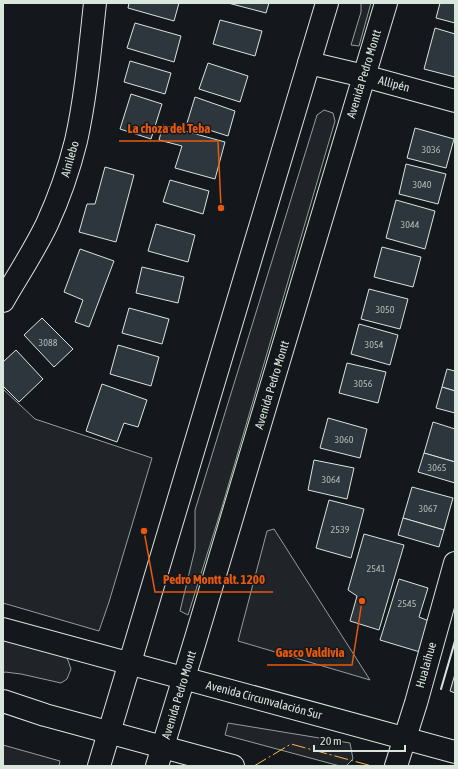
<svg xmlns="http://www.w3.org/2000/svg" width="458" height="769" font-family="'Asap Condensed',sans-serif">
<rect width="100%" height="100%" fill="#14181c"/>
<g fill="#202428" stroke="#939e99">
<polygon points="361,3 371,3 359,46 351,45 361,12"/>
<polygon points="324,110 333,113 335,121 222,507 188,615 180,611 195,549 195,510 317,115"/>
<polygon points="3,389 35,419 152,458 109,602 99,631 3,603"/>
<polygon points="274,529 370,680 238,641 267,531"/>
<polygon points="3,639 66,655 71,669 67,679 61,683 21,674 5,672 3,673"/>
<polygon points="228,723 350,743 353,759 346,766 340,766 225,735"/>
<polygon points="3,745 60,761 59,766 3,766"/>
</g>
<g fill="#2c363c" stroke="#d8e6dc">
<polygon points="129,3 179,3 174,21 128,8"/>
<polygon points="228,3 269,3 266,13"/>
<polygon points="440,3 455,3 455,23 436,18"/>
<polygon points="220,20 262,31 255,56 213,44"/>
<polygon points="135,23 181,36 174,62 127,48"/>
<polygon points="435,28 455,34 455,77 424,69"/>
<polygon points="130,61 171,73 165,94 124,82"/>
<polygon points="208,63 248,76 240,102 199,89"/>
<polygon points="131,94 162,104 151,139 120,129"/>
<polygon points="195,97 235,111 228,136 187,123"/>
<polygon points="163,125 225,142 215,179 175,168 182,146 159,140"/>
<polygon points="415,128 454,139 446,168 407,158"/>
<polygon points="406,164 446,174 438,204 399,194"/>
<polygon points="105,167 134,175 116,242 79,232 87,204 95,204"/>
<polygon points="170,180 209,191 203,214 163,202"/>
<polygon points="396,200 435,211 425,249 386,238"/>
<polygon points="156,224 195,235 188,262 148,251"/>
<polygon points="382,247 421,257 413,287 374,277"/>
<polygon points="80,249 114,261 89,327 75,322 83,300 64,292"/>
<polygon points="142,267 184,277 178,303 136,293"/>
<polygon points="369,289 408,299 400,329 361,319"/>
<polygon points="129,308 169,319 162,344 122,333"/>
<polygon points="42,318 73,349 54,367 24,335"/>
<polygon points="359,324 398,335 390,365 351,354"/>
<polygon points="118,345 159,357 151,386 110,374"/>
<polygon points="16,350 43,379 19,402 3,386 3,362"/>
<polygon points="347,363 386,372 378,403 339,393"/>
<polygon points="447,369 455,371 455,391 442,387"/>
<polygon points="102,384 147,400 138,427 124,423 117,442 86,431"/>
<polygon points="442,387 455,391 455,413 436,408"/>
<polygon points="328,418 367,429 360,458 320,448"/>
<polygon points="433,422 455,429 455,462 424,453"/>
<polygon points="424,453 455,462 455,483 418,472"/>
<polygon points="314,460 354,468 347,499 308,490"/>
<polygon points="412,487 453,498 444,530 403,518"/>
<polygon points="329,500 364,509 351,558 316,548"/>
<polygon points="403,518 444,530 439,547 398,535"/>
<polygon points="364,534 404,545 379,630 350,621 357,596 348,590"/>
<polygon points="399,579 428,588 419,617 429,621 420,652 380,640"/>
<polygon points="455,674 455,693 450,691"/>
</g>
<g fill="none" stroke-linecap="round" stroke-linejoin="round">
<g stroke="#d8e6dc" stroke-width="24">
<g id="minor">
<polyline points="309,63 364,76 455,101"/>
<path d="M3 301C18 275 34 251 47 224 59 198 69 169 76 141 86 96 90 49 95 3"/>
<polyline points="396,766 416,703 455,563"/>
</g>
</g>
<g stroke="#d8e6dc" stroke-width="24">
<g id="secondary">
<polyline points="3,629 455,752"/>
<polyline points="3,701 45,715 233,766"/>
<polyline points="99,766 327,3"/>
<polyline points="157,766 196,638 386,3"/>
</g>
</g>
<use href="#minor" stroke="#14181c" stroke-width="22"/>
<use href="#secondary" stroke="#14181c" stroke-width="22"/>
<polyline stroke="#d8e6dc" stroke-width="2" points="441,689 455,641"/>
<polyline stroke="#ffb74d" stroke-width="1" stroke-dasharray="14 3 2 3" stroke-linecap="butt" points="254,766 291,744 372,766"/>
</g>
<g text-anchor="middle" stroke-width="3" stroke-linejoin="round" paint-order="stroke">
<g font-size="10" fill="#adbab4">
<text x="431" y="153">3036</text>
<text x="422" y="188">3040</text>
<text x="410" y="228">3044</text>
<text x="385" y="313">3050</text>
<text x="48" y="346">3088</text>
<text x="374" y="348">3054</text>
<text x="363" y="387">3056</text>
<text x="344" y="443">3060</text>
<text x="437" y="471">3065</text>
<text x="331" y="483">3064</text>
<text x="428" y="512">3067</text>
<text x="340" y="533">2539</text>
<text x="376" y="572">2541</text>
<text x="407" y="607">2545</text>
</g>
<g font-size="12" fill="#d8e6dc" stroke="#14181c">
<text transform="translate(364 74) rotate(-73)" y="4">Avenida Pedro Montt</text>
<text transform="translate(394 84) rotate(15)" y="4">Allipén</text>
<text transform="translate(70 159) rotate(-74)" y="4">Ainilebo</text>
<text transform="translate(272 385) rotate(-73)" y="4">Avenida Pedro Montt</text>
<text transform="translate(426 665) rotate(-74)" y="4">Hualaihue</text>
<text transform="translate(179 695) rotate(-73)" y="4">Avenida Pedro Montt</text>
<text transform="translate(264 700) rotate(15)" y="4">Avenida Circunvalación Sur</text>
</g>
</g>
<path fill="none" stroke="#e8590c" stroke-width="1.5" d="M221 208L218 141H119M144 531L155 592H273M362 601L352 665H267"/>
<g fill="#e8590c" stroke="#14181c" stroke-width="1.5">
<circle cx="221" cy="208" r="4"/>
<circle cx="144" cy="531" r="4"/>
<circle cx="362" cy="601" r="4"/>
</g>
<g font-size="13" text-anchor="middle" font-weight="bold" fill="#e8590c" stroke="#14181c" stroke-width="3" stroke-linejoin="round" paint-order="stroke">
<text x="169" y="133">La choza del Teba</text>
<text x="214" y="584">Pedro Montt alt. 1200</text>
<text x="310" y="657">Gasco Valdivia</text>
</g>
<rect width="458" height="769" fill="none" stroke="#d8e6dc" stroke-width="8"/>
<path d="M314 745v6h91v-6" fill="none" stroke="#d8e6dc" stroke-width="2"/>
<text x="320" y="745" font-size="12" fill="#d8e6dc" stroke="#14181c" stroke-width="3" paint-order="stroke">20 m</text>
</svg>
